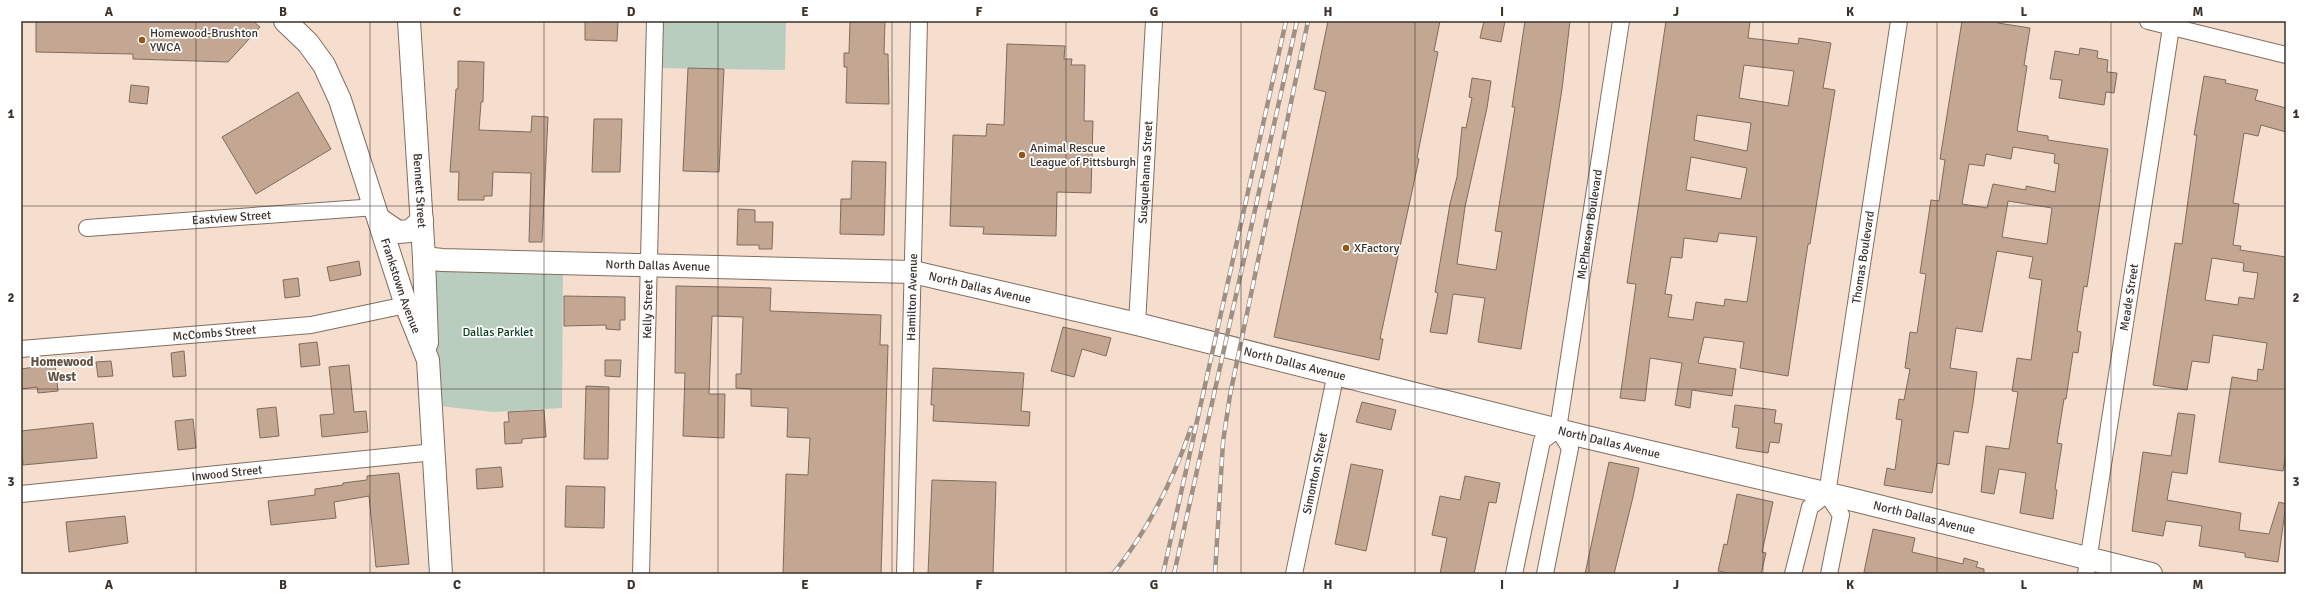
<svg xmlns="http://www.w3.org/2000/svg" width="2307" height="595" font-family="Signika,sans-serif">
<rect width="100%" height="100%" fill="#f5dece"/>
<g fill="#b9cdbe">
<polygon points="660,21 786,21 785,70 658,68"/>
<polygon points="432,266 563,270 562,408 493,412 439,406"/>
</g>
<g fill="#c4a793" stroke="#7f6b5c" fill-rule="evenodd">
<polygon points="36,21 253,21 260,27 228,62 133,59 133,54 36,52"/>
<polygon points="585,21 618,21 617,41 585,40"/>
<polygon points="850,21 885,21 884,54 888,54 889,104 846,103 847,67 844,67 844,53 849,53"/>
<polygon points="1328,21 1440,21 1434,51 1438,52 1417,158 1419,159 1380,339 1383,339 1379,360 1274,337 1326,92 1314,89"/>
<polygon points="1484,21 1505,21 1501,42 1480,38"/>
<polygon points="1525,21 1570,21 1562,89 1521,349 1478,342 1485,298 1453,294 1447,334 1430,332 1438,293 1435,292 1450,204 1457,177 1462,127 1466,128 1472,98 1469,97 1472,78 1491,81 1487,108 1465,207 1457,264 1496,270 1502,232 1495,231 1515,107 1512,107"/>
<path d="M1666 21H1750L1748 38 1798 44 1799 38 1831 43 1823 88 1835 90 1810 244H1808L1788 376 1740 368 1744 342 1704 337 1698 363 1736 369 1732 396 1692 390 1690 408 1675 405 1682 363 1650 358 1645 401 1620 398 1636 284 1627 283ZM1744 65 1794 71 1788 106 1739 98ZM1697 115 1751 123 1747 151 1694 140ZM1691 157 1747 168 1741 199 1686 190ZM1719 233 1757 237 1747 302 1725 299 1724 306 1696 302 1693 320 1668 317 1672 295 1665 294 1671 257 1682 258 1684 238 1717 242Z"/>
<path d="M1962 21H1998V23L2030 28 2024 65 2027 66 2017 131 2048 136V140L2108 149 2087 287 2084 286 2077 331 2081 332 2078 353 2073 352 2066 399H2064L2057 443 2062 444 2055 489 2057 490 2053 519 2020 513 2026 473 1999 469 1994 494 1981 492 1986 446 2009 449 2018 392 2012 391 2017 358 2031 360 2042 280 2029 278 2033 257 1997 251 1982 332 1956 328 1950 368 1977 372 1973 403 1968 433 1954 431 1949 465 1937 463 1932 493 1884 485 1887 468 1895 470 1902 420 1896 419 1899 399 1904 400 1910 369 1905 368 1910 332 1917 333 1926 274 1920 273 1931 200 1939 201 1945 160 1940 159ZM2013 147 2055 154 2054 163 2059 164 2055 192 2026 186V190L1993 184 1987 208 1962 204 1969 164 1984 166 1986 154 2011 159ZM2008 201 2052 208 2047 244 2002 237Z"/>
<polygon points="1007,44 1065,46 1064,59 1072,59 1071,65 1085,65 1084,121 1093,121 1091,193 1057,192 1056,236 983,234 984,227 950,226 953,135 986,136 987,124 1004,125"/>
<polygon points="2080,48 2098,51 2097,58 2108,60 2107,72 2117,73 2114,93 2106,92 2104,105 2059,98 2062,80 2050,79 2055,51 2079,55"/>
<polygon points="458,61 484,62 483,102 481,102 479,130 531,132 532,116 548,117 542,242 529,242 531,173 493,172 492,196 484,196 484,200 458,200 459,172 450,172 456,89 458,89"/>
<polygon points="688,68 724,69 719,172 683,171"/>
<path d="M2204 76 2226 80 2225 83 2258 90 2255 100 2286 108V132L2261 125 2258 136 2244 133 2233 203 2239 204 2233 245 2241 246 2240 250 2286 257V452L2283 471 2219 462 2232 377 2257 381 2258 369 2263 370 2267 343 2213 335 2209 363 2192 361 2187 390 2153 385 2175 243 2182 244 2197 135H2194ZM2212 258 2244 263 2243 271 2258 273 2254 299 2239 297 2238 305 2205 300Z"/>
<polygon points="131,85 149,87 147,104 129,102"/>
<polygon points="298,92 331,149 256,194 222,137"/>
<polygon points="594,119 622,119 620,172 592,172"/>
<polygon points="852,161 886,162 884,235 840,234 841,199 851,199"/>
<polygon points="738,209 755,210 755,222 773,222 772,249 759,249 759,245 737,245"/>
<polygon points="359,261 361,275 330,281 327,267"/>
<polygon points="298,278 300,296 285,298 283,280"/>
<polygon points="676,286 771,288 770,311 881,315 880,345 888,345 881,574 783,574 786,474 808,475 810,438 787,437 788,408 751,406 751,389 736,388 736,374 741,374 743,317 712,316 709,394 725,394 724,438 683,436 685,373 675,373"/>
<polygon points="564,296 625,297 625,320 620,320 620,330 606,329 606,325 564,326"/>
<polygon points="1063,327 1111,338 1106,356 1082,349 1074,377 1051,371"/>
<polygon points="317,342 320,365 301,367 299,344"/>
<polygon points="184,351 186,376 173,377 171,353"/>
<polygon points="605,360 621,360 620,377 605,376"/>
<polygon points="111,361 113,376 98,377 96,362"/>
<polygon points="55,364 58,391 38,393 37,387 21,389 21,369"/>
<polygon points="349,365 354,412 366,411 368,432 322,437 320,415 334,414 329,367"/>
<polygon points="933,368 1024,373 1021,411 1030,412 1029,426 933,421 934,405 931,405"/>
<polygon points="586,386 609,387 608,459 584,459"/>
<polygon points="1362,402 1396,410 1391,430 1356,422"/>
<polygon points="1735,405 1776,410 1774,423 1782,424 1779,443 1770,442 1768,453 1736,448 1739,428 1732,427"/>
<polygon points="276,407 279,436 260,438 257,409"/>
<polygon points="544,410 546,437 522,439 522,443 505,444 504,422 509,422 508,412"/>
<polygon points="2178,413 2195,415 2187,474 2172,472 2167,500 2241,513 2239,530 2269,534 2279,502 2286,504 2278,562 2245,557 2245,553 2199,546 2202,526 2166,521 2163,536 2132,531 2143,452 2171,456"/>
<polygon points="193,419 196,448 178,450 175,421"/>
<polygon points="93,423 97,458 23,465 21,431"/>
<polygon points="1609,462 1639,468 1633,497 1614,574 1585,574"/>
<polygon points="1351,464 1383,470 1366,551 1335,544"/>
<polygon points="501,467 503,487 477,489 476,469"/>
<polygon points="399,473 409,564 376,567 369,496 334,502 336,518 271,525 268,501 315,495 315,489 343,485 343,483 367,480 367,476"/>
<polygon points="1465,476 1500,483 1496,503 1489,502 1474,574 1440,574 1447,538 1432,535 1440,496 1460,500"/>
<polygon points="932,480 996,482 993,574 928,574"/>
<polygon points="566,486 605,487 604,528 565,527"/>
<polygon points="1737,494 1773,502 1762,552 1766,553 1761,574 1732,574 1718,571 1724,544 1727,545"/>
<polygon points="125,516 128,543 69,552 66,522"/>
<polygon points="1873,529 1915,538 1912,552 1963,564 1964,558 1978,562 1976,567 1984,569 1984,574 1877,574 1864,572"/>
</g>
<g fill="none" stroke-linecap="round" stroke-linejoin="round">
<g stroke="#826e5f" stroke-width="18">
<g id="street">
<polyline points="2148,21 2286,55"/>
<path id="s1" d="M87 228 376 207"/>
<path id="s2" d="M1137 324 1154 21"/>
<path id="s3" d="M21 349 311 325 406 305"/>
<path id="s4" d="M21 494 434 452"/>
<polyline points="1827,494 1841,515 1829,574"/>
<path id="s5" d="M641 574 655 21"/>
<path id="s6" d="M905 574 919 21"/>
<path id="s7" d="M1294 574 1336 373"/>
<path id="s8" d="M1514 574 1542 441 1558 429 1621 21"/>
<polyline points="1545,574 1570,448 1558,429"/>
<path id="s9" d="M1793 574 1810 507 1827 494 1899 21"/>
<path id="s10" d="M2086 574 2172 21"/>
</g>
</g>
<g stroke="#826e5f" stroke-width="24">
<g id="secondary">
<path id="s11" d="M285 21 308 43 324 65 340 100 406 305 428 360 441 574"/>
<path id="s12" d="M409 21 424 258 427 343"/>
<polyline points="379,219 398,232 410,231 422,220"/>
<path id="s13" d="M424 258 442 260 913 272 1137 324 1586 437 1854 500 2151 574"/>
</g>
</g>
<use href="#street" stroke="#fff" stroke-width="16"/>
<use href="#secondary" stroke="#fff" stroke-width="22"/>
<g stroke="#a09084" stroke-width="4.5">
<g id="rail">
<path d="M1113 574C1148 530 1173 481 1191 428"/>
<polyline points="1163,574 1286,21"/>
<polyline points="1174,574 1297,21"/>
<polyline points="1215,574 1223,442 1230,395 1308,21"/>
</g>
</g>
<use href="#rail" stroke="#fff" stroke-width="3" stroke-dasharray="9" stroke-linecap="butt"/>
</g>
<path fill="none" stroke="#3a322b" stroke-width="1" stroke-opacity="0.55" d="M196 21V574M370 21V574M544 21V574M718 21V574M892 21V574M1066 21V574M1241 21V574M1415 21V574M1589 21V574M1763 21V574M1937 21V574M2111 21V574M21 206H2286M21 389H2286"/>
<g fill="#905810" stroke="#fff" stroke-width="1.5">
<circle cx="142" cy="40" r="4"/>
<circle cx="1022" cy="155" r="4"/>
<circle cx="1346" cy="248" r="4"/>
</g>
<g text-anchor="middle" stroke-width="3.5" stroke-linejoin="round" paint-order="stroke">
<g font-size="12" fill="#3a322b" stroke="#fff" text-anchor="start">
<text x="150" y="37">Homewood-Brushton<tspan x="150" dy="14">YWCA</tspan></text>
<text x="1030" y="152">Animal Rescue<tspan x="1030" dy="14">League of Pittsburgh</tspan></text>
<text x="1354" y="252">XFactory</text>
</g>
<g font-size="12" fill="#3a322b" stroke="#fff">
<text dy="4" stroke="none"><textPath href="#s2" startOffset="152">Susquehanna Street</textPath></text>
<text dy="4" stroke="none"><textPath href="#s12" startOffset="170">Bennett Street</textPath></text>
<text dy="4" stroke="none"><textPath href="#s1" startOffset="145">Eastview Street</textPath></text>
<text dy="4" stroke="none"><textPath href="#s8" startOffset="363">McPherson Boulevard</textPath></text>
<text dy="4" stroke="none"><textPath href="#s9" startOffset="330">Thomas Boulevard</textPath></text>
<text dy="4" stroke="none"><textPath href="#s13" startOffset="234">North Dallas Avenue</textPath></text>
<text dy="4" stroke="none"><textPath href="#s11" startOffset="293">Frankstown Avenue</textPath></text>
<text dy="4" stroke="none"><textPath href="#s13" startOffset="558">North Dallas Avenue</textPath></text>
<text dy="4" stroke="none"><textPath href="#s6" startOffset="277">Hamilton Avenue</textPath></text>
<text dy="4" stroke="none"><textPath href="#s10" startOffset="280">Meade Street</textPath></text>
<text dy="4" stroke="none"><textPath href="#s5" startOffset="265">Kelly Street</textPath></text>
<text dy="4" stroke="none"><textPath href="#s3" startOffset="194">McCombs Street</textPath></text>
<text dy="4" stroke="none"><textPath href="#s13" startOffset="882">North Dallas Avenue</textPath></text>
<text dy="4" stroke="none"><textPath href="#s13" startOffset="1206">North Dallas Avenue</textPath></text>
<text dy="4" stroke="none"><textPath href="#s4" startOffset="207">Inwood Street</textPath></text>
<text dy="4" stroke="none"><textPath href="#s7" startOffset="103">Simonton Street</textPath></text>
<text dy="4" stroke="none"><textPath href="#s13" startOffset="1530">North Dallas Avenue</textPath></text>
</g>
<g font-size="12" fill="#0d4023" stroke="#fff">
<text x="498" y="336">Dallas Parklet</text>
</g>
<g font-size="13" font-weight="bold" fill="#645143" stroke="#fff">
<text x="62" y="366">Homewood<tspan x="62" dy="15">West</tspan></text>
</g>
</g>
<rect width="2307" height="595" fill="none" stroke="#ffffff" stroke-width="44"/>
<rect x="22" y="22" width="2263" height="551" fill="none" stroke="#3a322b" stroke-width="1.5"/>
<g font-size="13" text-anchor="middle" font-weight="bold" fill="#3a322b">
<text x="109" y="16">A</text>
<text x="283" y="16">B</text>
<text x="457" y="16">C</text>
<text x="631" y="16">D</text>
<text x="805" y="16">E</text>
<text x="979" y="16">F</text>
<text x="1154" y="16">G</text>
<text x="1328" y="16">H</text>
<text x="1502" y="16">I</text>
<text x="1676" y="16">J</text>
<text x="1850" y="16">K</text>
<text x="2024" y="16">L</text>
<text x="2198" y="16">M</text>
<text x="11" y="118">1</text>
<text x="2296" y="118">1</text>
<text x="11" y="302">2</text>
<text x="2296" y="302">2</text>
<text x="11" y="486">3</text>
<text x="2296" y="486">3</text>
<text x="109" y="589">A</text>
<text x="283" y="589">B</text>
<text x="457" y="589">C</text>
<text x="631" y="589">D</text>
<text x="805" y="589">E</text>
<text x="979" y="589">F</text>
<text x="1154" y="589">G</text>
<text x="1328" y="589">H</text>
<text x="1502" y="589">I</text>
<text x="1676" y="589">J</text>
<text x="1850" y="589">K</text>
<text x="2024" y="589">L</text>
<text x="2198" y="589">M</text>
</g>
</svg>
